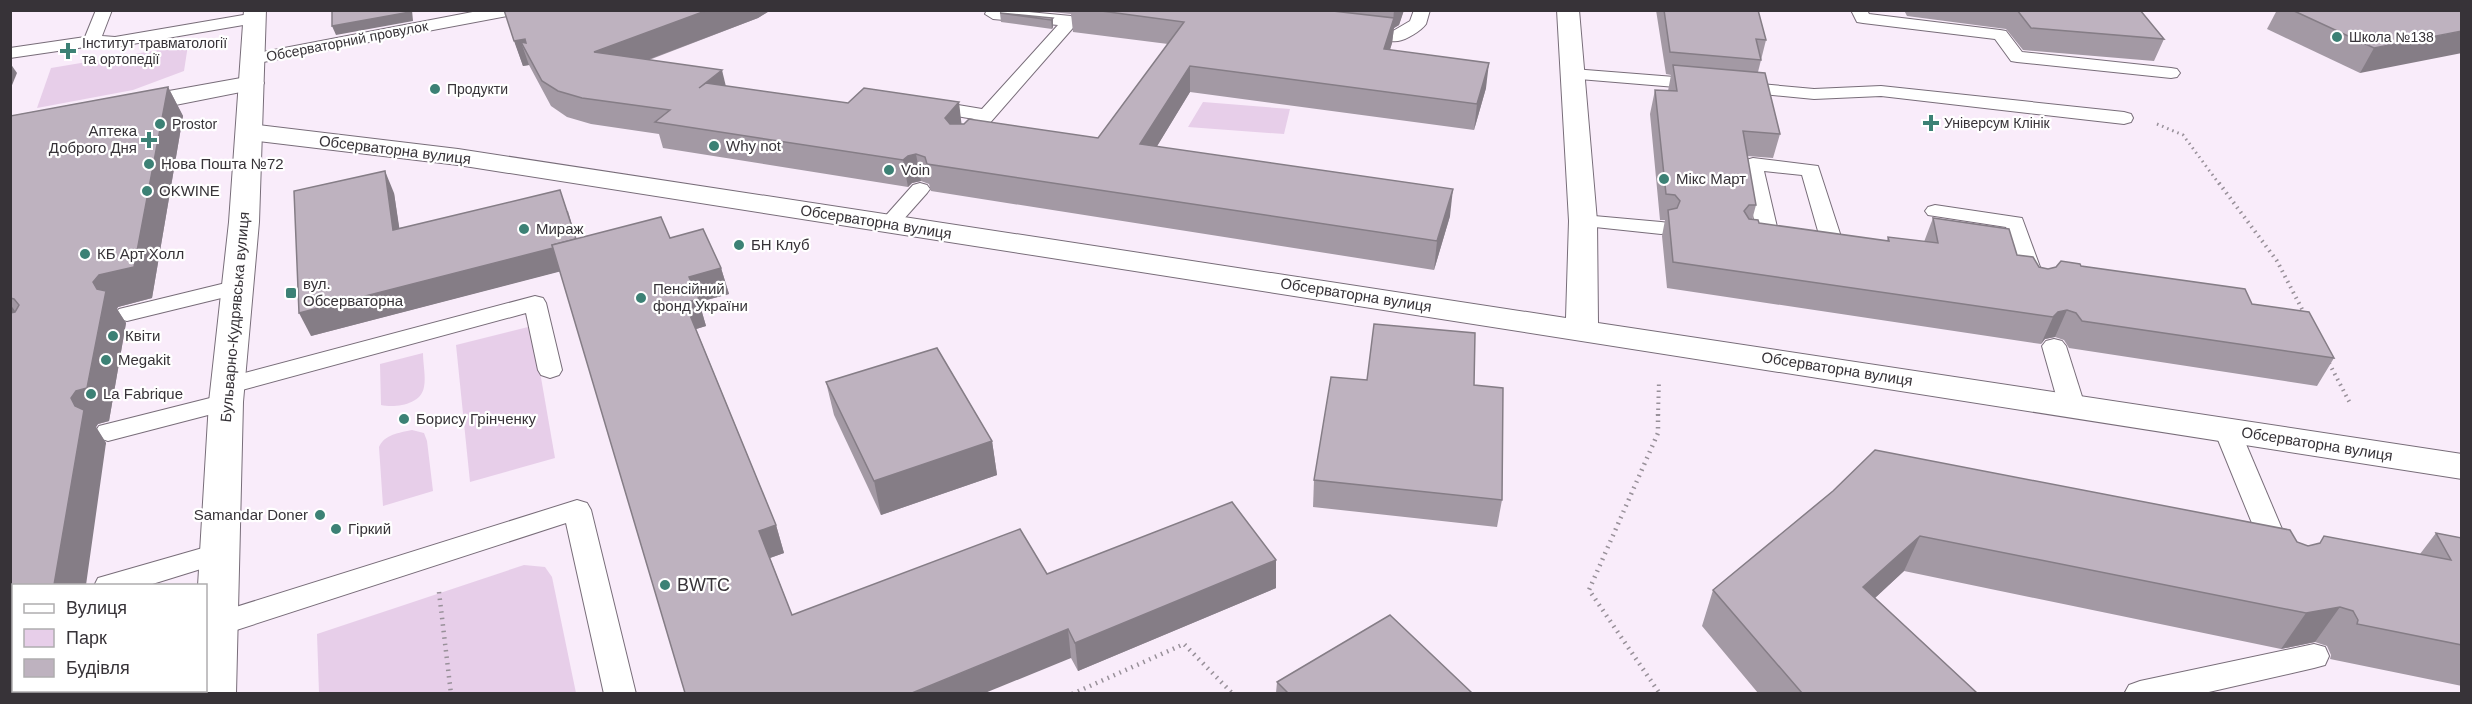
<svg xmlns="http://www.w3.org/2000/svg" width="2472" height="704" font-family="Helvetica,sans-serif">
<rect width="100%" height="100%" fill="#f9ecfa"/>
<g fill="#e7cee9">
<polygon points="188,45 184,71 133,90 37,108 51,68"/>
<polygon points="1203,102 1290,109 1284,134 1188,127"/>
<polygon points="532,326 555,458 470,482 456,345"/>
<path d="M423 353C423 364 426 377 424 387 421 405 395 408 381 405L380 364Z"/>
<path d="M412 430 424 433 427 441 433 491 383 506 379 447C385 434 399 433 412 430Z"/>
<polygon points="524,565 545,567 552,577 576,693 319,693 317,634"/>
</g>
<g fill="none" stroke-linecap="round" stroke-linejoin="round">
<g stroke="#786d79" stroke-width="2">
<g id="service">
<polygon points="96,10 112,10 102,36 115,37 255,13 263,18 255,23 115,47 92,46 10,58 10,48 85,37"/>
<polygon points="483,10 520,10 512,15 253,64 247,63 244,59 247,55 253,54"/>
<polygon points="1009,10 1071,16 1079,21 968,148 954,148 951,144 974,119 921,110 919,106 921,102 928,100 982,109 1058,25 993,19 985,14 987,10"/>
<path d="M1414 10H1430L1426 24C1421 31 1406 40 1398 41 1387 42 1358 40 1352 32L1360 27 1393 31 1410 21Z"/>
<polygon points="1851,10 1867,10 1869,14 2000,30 2006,31 2022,52 2171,68 2177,69 2180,73 2177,77 2171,78 2017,62 2011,61 1995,39 1863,23 1857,22"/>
<polygon points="1573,69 1700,79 1706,80 1709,84 1706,88 1700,89 1567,78 1564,74 1567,70"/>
<polygon points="1738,82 1814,89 1881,86 2124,112 2131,114 2133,118 2131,122 2124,124 1881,96 1814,99 1732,91 1729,87 1732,83"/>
<path d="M1753 158 1818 166 1844 246 1841 251C1829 253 1818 251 1806 249L1803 244 1806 239 1820 238 1802 175 1764 171 1780 240 1777 245 1769 246 1761 245 1758 240 1743 164 1746 160Z"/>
<polygon points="920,183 927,185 930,189 927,193 895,229 888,231 881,229 877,225 881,221 913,185"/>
<polygon points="1935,205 2022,218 2047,286 2044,291 2036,293 2028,291 2025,286 2006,227 1928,215 1925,211 1928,207"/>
<polygon points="1583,215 1661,222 1669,223 1672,228 1669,233 1661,234 1576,225 1572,221 1576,217"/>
<polygon points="238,280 246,282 249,287 246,292 127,321 119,319 115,314 119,309"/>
<polygon points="535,296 543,298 546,303 562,370 559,375 550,378 541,375 538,370 526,313 227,394 218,392 215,386 218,380"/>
<polygon points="2054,339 2062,341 2066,346 2085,406 2081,412 2072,414 2063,412 2059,406 2042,346 2046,341"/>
<polygon points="226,394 235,396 239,402 235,408 108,441 99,438 95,432 99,426"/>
<polygon points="2227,422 2236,424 2240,430 2293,555 2289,562 2279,565 2269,562 2265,555 2214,430 2218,424"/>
<polygon points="577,500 587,503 591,510 636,694 604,694 566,523 218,636 207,632 206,629 207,616"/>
<polygon points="220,543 230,546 234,553 230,560 146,586 94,586 98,578"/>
<polygon points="2314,644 2325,647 2329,656 2325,665 2314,668 2200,694 2124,694 2129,685 2140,681"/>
</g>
</g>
<g stroke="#786d79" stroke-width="2">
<g id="minor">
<polygon points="1557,10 1579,10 1597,221 1598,323 2462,454 2462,479 458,165 250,140 241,138 237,132 241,126 250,124 458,149 1566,318 1569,221"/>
<polygon points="252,76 261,78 264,83 261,88 130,114 121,111 117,106 121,101 130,98"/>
</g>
</g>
<g stroke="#786d79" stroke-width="2">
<polygon id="secondary" points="244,10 266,10 259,222 243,402 236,694 192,694 192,690 206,690 206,586 198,586 209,402 229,222"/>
</g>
<polyline stroke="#989099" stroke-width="3" stroke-dasharray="1.5 4" stroke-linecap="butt" points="2157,124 2183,135 2220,185"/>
<g stroke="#989099" stroke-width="4" stroke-dasharray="1.5 4.5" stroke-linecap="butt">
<polyline points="2219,183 2277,261 2304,313"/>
<polyline points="2329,363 2351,405"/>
<polyline points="1658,416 1659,380"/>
</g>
<g stroke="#989099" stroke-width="4.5" stroke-dasharray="1.5 5" stroke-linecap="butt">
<polyline points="1658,414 1658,433 1589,590 1660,694"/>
<polyline points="439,592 451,694"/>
<polyline points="1072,694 1184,644 1233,694"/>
</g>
<use href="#service" fill="#fff" fill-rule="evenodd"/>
<use href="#minor" fill="#fff" fill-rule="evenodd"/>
<use href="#secondary" fill="#fff" fill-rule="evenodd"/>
</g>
<g fill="#a399a4">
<polygon points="504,10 771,10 758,18 649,60 726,86 962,124 1098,138 1168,44 1073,32 1071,14 1033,10 1404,10 1399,25 1394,28 1392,43 1390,50 1486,88 1474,130 1190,92 1157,146 1450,216 1434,270 931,191 929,184 921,181 912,183 908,187 663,148 659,134 591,124 567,117 551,106 529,65 523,66"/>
<polygon points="1656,10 1758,10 1766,40 1758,72 1780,134 1773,158 1747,156 1756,205 1752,220 1759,223 1887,241 1888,237 1924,242 1933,218 2017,255 2039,267 2048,269 2081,266 2252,304 2334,358 2317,386 2069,348 2064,340 2055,337 2045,339 2041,344 1667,288 1662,236 1665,220 1660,220 1650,114 1655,90 1668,91 1671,75 1666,74"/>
<polygon points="1904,10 2140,10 2164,39 2154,61 2023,50 2006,29 1907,16"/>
<polygon points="2277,10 2462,10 2360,73 2267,29"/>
<polygon points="1000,13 1053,18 1053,27 1052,29 1001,22"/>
<polygon points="168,87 183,116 152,298 118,307 117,309 126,323 109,421 98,424 96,427 106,443 10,693 10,116"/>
<polygon points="394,193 399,228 568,211 576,239 670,238 721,268 729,294 699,302 706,326 696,329 776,525 784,553 770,558 792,615 1047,574 1276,560 1276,588 1078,671 1071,658 685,693 560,271 311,336"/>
<polygon points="1367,380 1474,385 1502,500 1497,527 1313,507 1314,480"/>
<polygon points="826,382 992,441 997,475 881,515 834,415"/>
<polygon points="1833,491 2297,542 2308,546 2420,554 2436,533 2462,538 2462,686 2330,659 2331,655 2327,646 2315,642 2281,649 1904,571 1875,598 1977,693 1758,693 1702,626 1713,590"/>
<polygon points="1277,682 1472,693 1276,693"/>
</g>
<g fill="#857d86">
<polygon points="410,10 412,10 413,21 336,35 332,26"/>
<polygon points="708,10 771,10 758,18 602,77 594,52"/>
<polygon points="1394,10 1404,10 1399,25 1394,28 1392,43 1382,74 1384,49 1393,22"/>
<polygon points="1053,18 1053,27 1052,29 1051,20"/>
<polygon points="2462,31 2462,53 2360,73 2374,48"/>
<polygon points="525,39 533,64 521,42 529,65 523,66 514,41"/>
<polygon points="10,63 17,73 10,90"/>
<polygon points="1489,63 1486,88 1474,130 1477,104"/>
<polygon points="1190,66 1190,92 1142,171 1140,144"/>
<polygon points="722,70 728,95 699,88"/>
<polygon points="168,87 183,116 152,298 118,307 117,309 126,323 109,421 98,424 96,427 106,443 86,585 54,585 75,406 71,398 93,282"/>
<polygon points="959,102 962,128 949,144 945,118"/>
<polygon points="916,154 921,181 912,183 908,187 903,160 908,156"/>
<polygon points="385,171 394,193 403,252 393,230"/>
<polygon points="1453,189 1450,216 1434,270 1437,241"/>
<polygon points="560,190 585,265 311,336 299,313"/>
<polygon points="721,268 729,294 699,302 706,326 693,330 685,303 689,277"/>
<polygon points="10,304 28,329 10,333"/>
<polygon points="2067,310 2055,337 2045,339 2041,344 2053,317 2058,312"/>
<polygon points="992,441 997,475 881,515 874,481"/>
<polygon points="776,525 784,553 767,559 759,531"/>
<polygon points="1920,536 1904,571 1849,622 1863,587"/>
<polygon points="1276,560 1276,588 1078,671 1075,643"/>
<polygon points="2340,607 2315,642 2281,649 2306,613"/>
<polygon points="1068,629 1071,658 985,693 912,693"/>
<polygon points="33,690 68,690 67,693 32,693"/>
</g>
<g fill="#beb2bf" stroke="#857d86" stroke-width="1.5">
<polygon points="332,10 410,10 410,12 332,26"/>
<polygon points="504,10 708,10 594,52 722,70 699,88 706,83 848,103 864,88 959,102 945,118 950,124 964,124 969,119 1098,138 1184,22 1094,10 1324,10 1394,18 1384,49 1489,63 1477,104 1190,66 1140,144 1453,189 1437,241 927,164 925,157 916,154 908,156 903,160 655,122 670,110 582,98 558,91 542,81 521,42 526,43 525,39 514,41"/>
<polygon points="1664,10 1758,10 1766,40 1756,39 1761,60 1670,52"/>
<polygon points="2017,10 2140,10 2164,39 2031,28"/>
<polygon points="2292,10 2462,10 2462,31 2374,48"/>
<polygon points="1000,13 1053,18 1051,20"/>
<polygon points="1673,65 1765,73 1780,134 1743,131 1756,205 1749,205 1744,211 1749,219 1758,220 1759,223 1889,241 1888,237 1938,243 1933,218 2009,229 2017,255 2033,257 2039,267 2048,269 2056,267 2061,261 2080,264 2081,266 2245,289 2252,304 2309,312 2334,358 2082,321 2076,313 2067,310 2058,312 2053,317 1673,262 1668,210 1677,208 1680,201 1675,195 1666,194 1655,90 1677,91"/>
<polygon points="168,87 134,267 99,275 93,282 97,289 106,291 87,388 76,391 71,398 75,406 84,410 54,585 14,585 14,690 33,690 32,693 10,693 10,313 15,312 19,305 14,299 10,298 10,116"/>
<polygon points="385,171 393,230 560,190 576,239 552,245 553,248 299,313 294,191"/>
<polygon points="661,217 670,238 703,229 721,268 689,277 699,299 685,303 776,525 759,531 792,615 1020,529 1047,574 1232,502 1276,560 1075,643 1068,629 912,693 685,693 552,245"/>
<polygon points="1374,324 1475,333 1474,385 1503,388 1502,500 1314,480 1331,377 1367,380"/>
<polygon points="937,348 992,441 874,481 826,382"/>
<polygon points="1875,450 2290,530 2297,542 2308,546 2320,543 2324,536 2451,560 2436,533 2462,538 2462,645 2357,624 2358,620 2353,611 2340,607 2306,613 1920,536 1863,587 1977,693 1802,693 1713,590 1833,491"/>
<polygon points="1390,615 1472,693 1288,693 1277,682"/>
</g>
<g fill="#3c8175" stroke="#fff" stroke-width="2">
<circle cx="2337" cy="37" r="6"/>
<path d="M65 42h6v6h6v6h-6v6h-6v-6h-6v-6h6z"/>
<circle cx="435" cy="89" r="6"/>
<path d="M1928 114h6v6h6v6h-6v6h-6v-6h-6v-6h6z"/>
<circle cx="160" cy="124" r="6"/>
<path d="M146 131h6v6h6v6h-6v6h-6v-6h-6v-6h6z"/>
<circle cx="714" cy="146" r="6"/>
<circle cx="149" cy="164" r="6"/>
<circle cx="889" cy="170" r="6"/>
<circle cx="1664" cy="179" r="6"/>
<circle cx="147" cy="191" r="6"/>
<circle cx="524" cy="229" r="6"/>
<circle cx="739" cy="245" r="6"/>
<circle cx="85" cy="254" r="6"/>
<rect x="285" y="287" width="12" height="12" rx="3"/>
<circle cx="641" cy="298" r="6"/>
<circle cx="113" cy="336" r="6"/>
<circle cx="106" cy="360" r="6"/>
<circle cx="91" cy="394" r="6"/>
<circle cx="404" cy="419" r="6"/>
<circle cx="320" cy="515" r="6"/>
<circle cx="336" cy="529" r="6"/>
<circle cx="665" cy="585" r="6"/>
</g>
<g text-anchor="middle" stroke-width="4.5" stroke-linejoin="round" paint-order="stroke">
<g font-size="14" fill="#373338" stroke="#fff" text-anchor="start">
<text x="2349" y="42">Школа №138</text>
<text x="82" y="48">Інститут травматології<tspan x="82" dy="16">та ортопедії</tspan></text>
<text x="447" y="94">Продукти</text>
<text x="1944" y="128">Універсум Клінік</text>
<text x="172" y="129">Prostor</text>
</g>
<g font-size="14" fill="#373338" stroke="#fff">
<text transform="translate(347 41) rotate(-11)" y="5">Обсерваторний провулок</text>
</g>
<g font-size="15" fill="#373338" stroke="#fff" text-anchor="start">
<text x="137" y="136" text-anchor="end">Аптека<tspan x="137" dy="17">Доброго Дня</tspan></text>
<text x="726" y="151">Why not</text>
<text x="161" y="169">Нова Пошта №72</text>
<text x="901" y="175">Voin</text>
<text x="1676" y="184">Мікс Март</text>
<text x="159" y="196">OKWINE</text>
<text x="536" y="234">Мираж</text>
<text x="751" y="250">БН Клуб</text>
<text x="97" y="259">КБ Арт Холл</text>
<text x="303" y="289">вул.<tspan x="303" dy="17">Обсерваторна</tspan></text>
<text x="653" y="294">Пенсійний<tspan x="653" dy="17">фонд України</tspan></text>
<text x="125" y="341">Квіти</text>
<text x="118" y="365">Megakit</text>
<text x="103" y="399">La Fabrique</text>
<text x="416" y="424">Борису Грінченку</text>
<text x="308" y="520" text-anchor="end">Samandar Doner</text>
<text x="348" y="534">Гіркий</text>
</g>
<g font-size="15" fill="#373338" stroke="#fff">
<text transform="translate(395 150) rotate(7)" y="5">Обсерваторна вулиця</text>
<text transform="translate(876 222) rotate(9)" y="5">Обсерваторна вулиця</text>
<text transform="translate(1356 295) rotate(9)" y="5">Обсерваторна вулиця</text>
<text transform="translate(235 317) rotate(-85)" y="5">Бульварно-Кудрявська вулиця</text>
<text transform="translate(1837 369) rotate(9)" y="5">Обсерваторна вулиця</text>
<text transform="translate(2317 444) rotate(9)" y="5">Обсерваторна вулиця</text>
</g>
<g font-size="18" fill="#373338" stroke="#fff" text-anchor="start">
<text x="677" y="591">BWTC</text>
</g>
</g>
<rect width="2472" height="704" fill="none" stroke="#373338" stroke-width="24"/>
<rect x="12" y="584" width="195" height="108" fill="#ffffff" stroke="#afadaf" stroke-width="1.5"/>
<rect x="24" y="604" width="30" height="9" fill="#ffffff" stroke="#afadaf" stroke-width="1.5"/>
<text x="66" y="614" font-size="18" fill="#373338">Вулиця</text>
<rect x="24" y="629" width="30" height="18" fill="#e7cee9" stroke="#afadaf" stroke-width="1.5"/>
<text x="66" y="644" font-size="18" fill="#373338">Парк</text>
<rect x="24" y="659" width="30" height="18" fill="#beb2bf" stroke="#afadaf" stroke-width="1.5"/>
<text x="66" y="674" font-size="18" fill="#373338">Будівля</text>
</svg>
